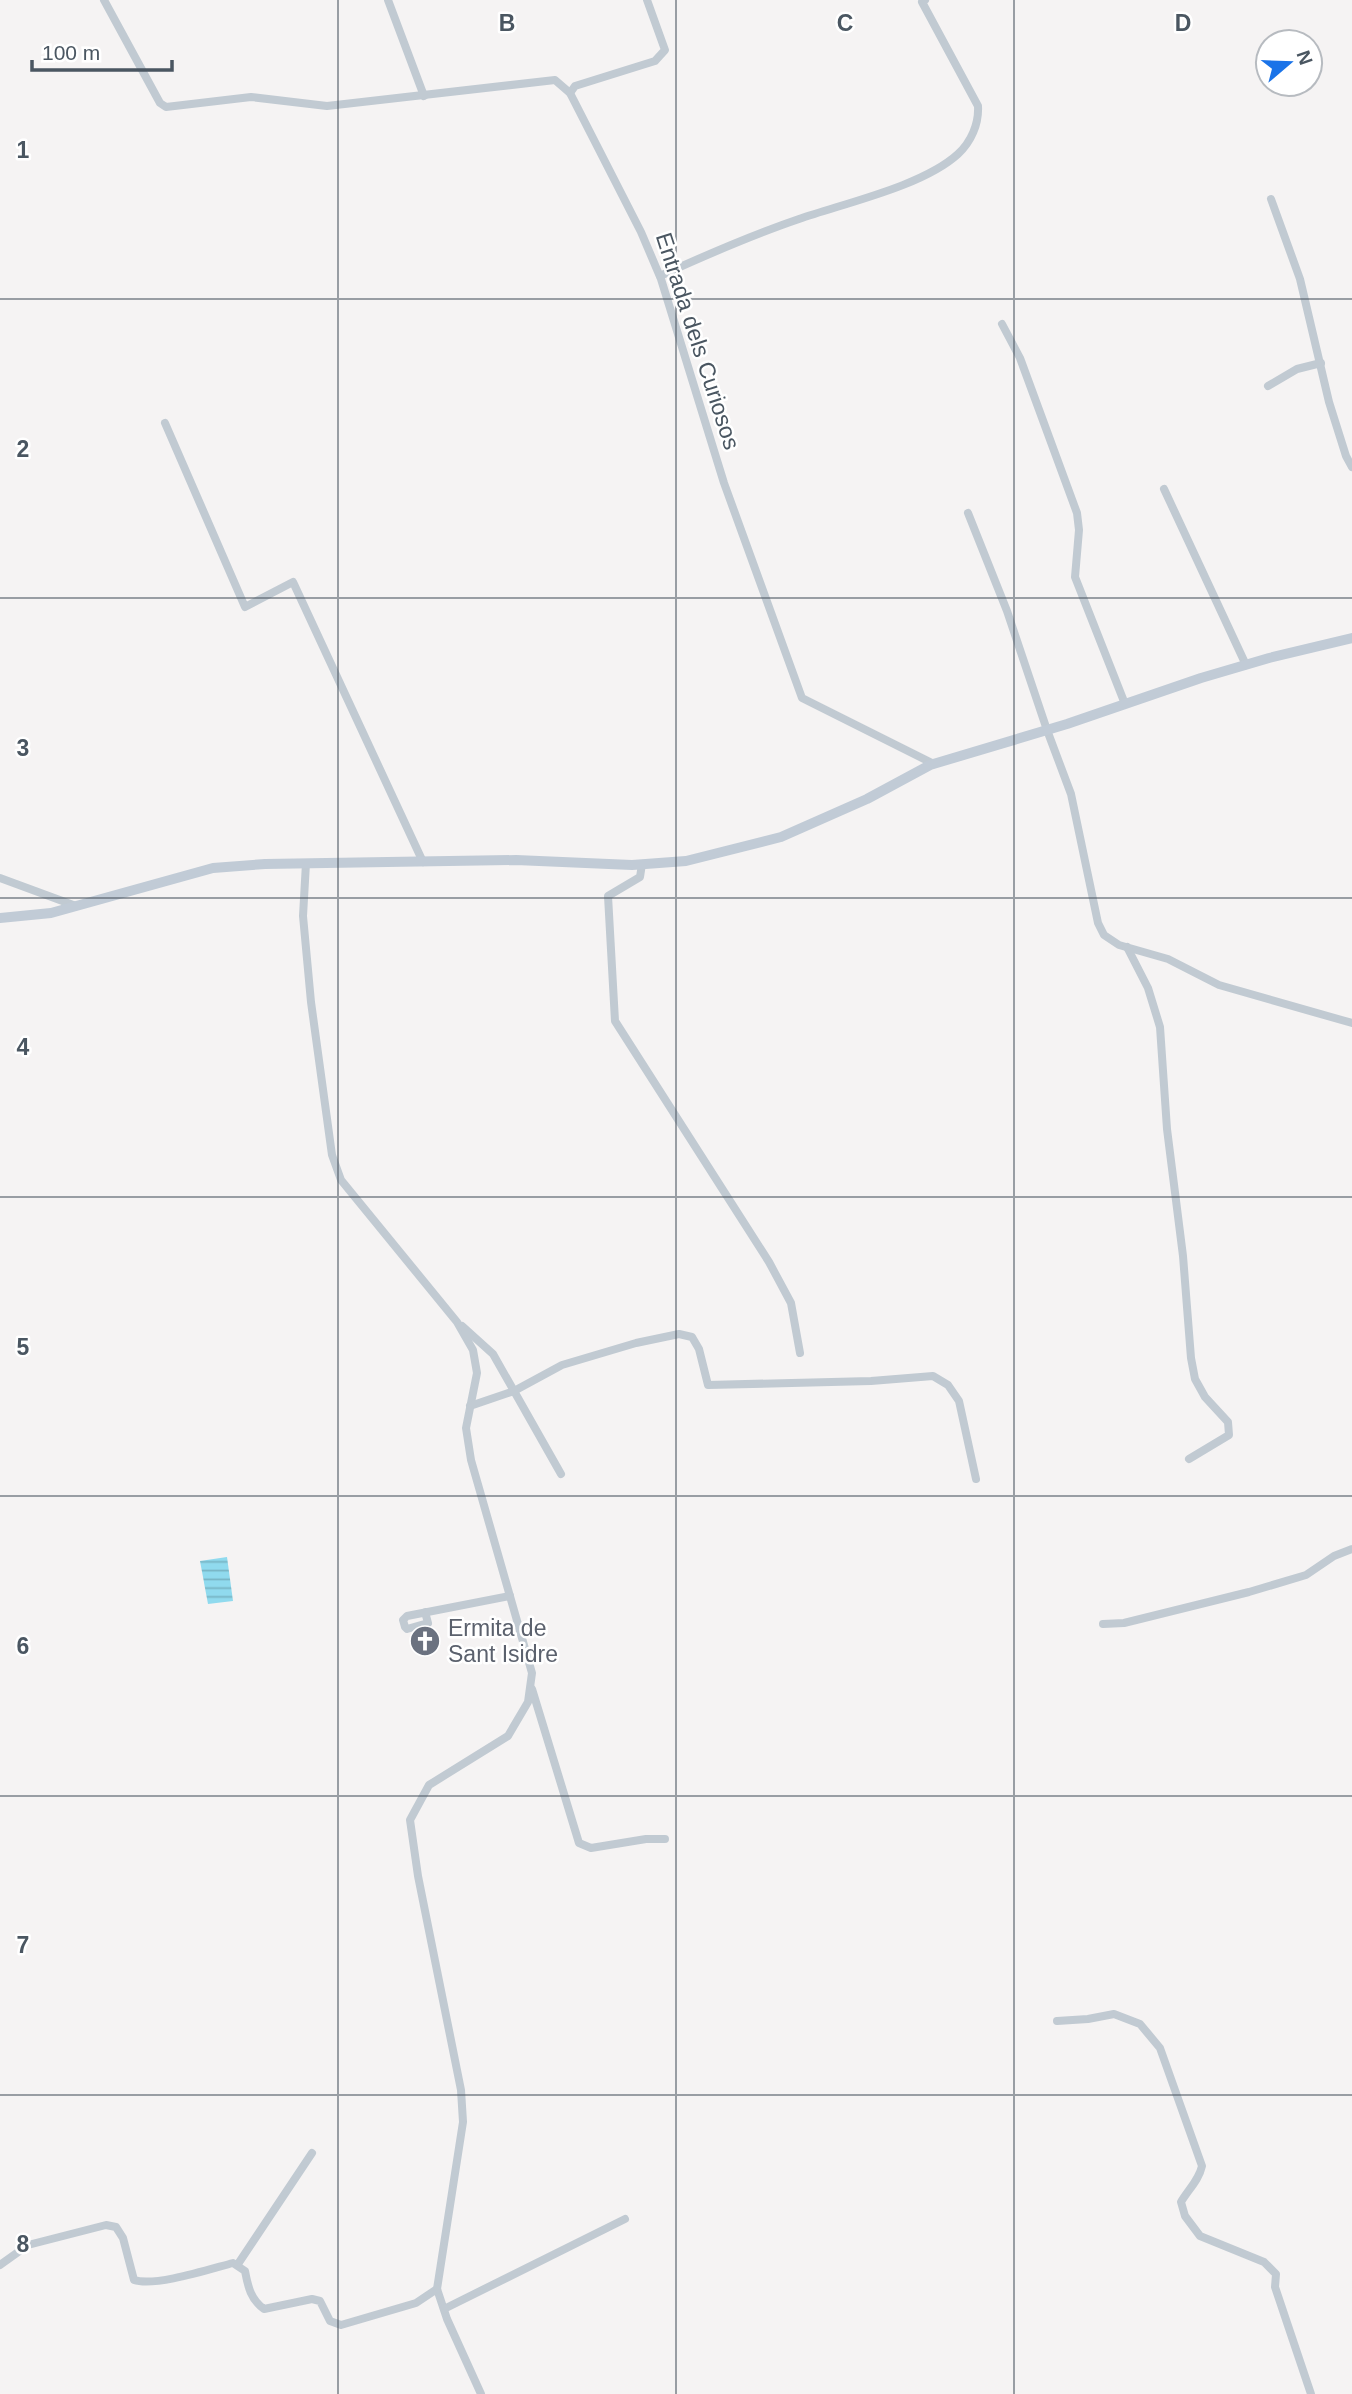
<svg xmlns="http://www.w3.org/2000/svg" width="1352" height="2394" font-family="Helvetica,sans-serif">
<defs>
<pattern id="water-rules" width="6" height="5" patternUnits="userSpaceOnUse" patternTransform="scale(1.75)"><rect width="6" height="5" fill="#90daee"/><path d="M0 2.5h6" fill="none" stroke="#78b4c4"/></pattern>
</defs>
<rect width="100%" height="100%" fill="#f5f3f3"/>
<polygon fill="url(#water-rules)" points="227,1557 233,1601 208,1604 200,1561"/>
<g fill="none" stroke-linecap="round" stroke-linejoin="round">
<g stroke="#c1cad2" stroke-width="8">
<polyline points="104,0 160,103 166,107 251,97 327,106 555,80 570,93 641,232 661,279 724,483 802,698 934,764"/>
<polyline points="388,0 424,96"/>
<polyline points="570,93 575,86 655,61 665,50 647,0"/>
<polyline points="1271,199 1300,279 1329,402 1346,456 1352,467"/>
<path d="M660 276C706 255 752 235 799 219 845 203 923 186 958 154 971 142 979 124 978 106L922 2 925 0"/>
<polyline points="1002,324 1020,358 1077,513 1079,530 1075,577 1125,704"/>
<polyline points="1268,386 1297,369 1321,363"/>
<polyline points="165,423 245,607 293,582 423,862"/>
<polyline points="1164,489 1246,665"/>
<polyline points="968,513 1007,611 1047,730 1071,794 1098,923 1104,935 1119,945 1168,959 1219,985 1352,1023"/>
<polyline points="306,863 303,916 311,1002 332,1155 341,1180 457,1322 473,1350 477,1373 466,1428 471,1460 532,1673 528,1702 508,1736 429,1785 410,1820 418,1876 461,2090 463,2122 437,2289 447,2319 481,2394"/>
<polyline points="642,864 640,877 608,896 615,1021 769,1262 791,1303 800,1353"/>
<polyline points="0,878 76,906"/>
<polyline points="1127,947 1148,988 1160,1027 1167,1129 1183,1256 1191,1358 1195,1379 1205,1397 1228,1422 1229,1435 1189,1459"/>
<polyline points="462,1326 493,1354 561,1474"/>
<polyline points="470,1406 514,1391 562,1365 636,1343 679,1334 692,1337 699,1349 708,1385 871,1381 933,1376 948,1385 959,1401 976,1479"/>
<polyline points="425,1612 428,1623 407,1629 405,1627 403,1620 407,1616 510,1596"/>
<polyline points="1103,1624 1124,1623 1249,1592 1306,1575 1334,1556 1352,1549"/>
<polyline points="532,1689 579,1843 591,1848 646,1839 665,1839"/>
<path d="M1057 2021 1088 2019 1114 2014 1140 2024 1160 2048 1202 2166C1199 2180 1188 2190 1181 2202L1185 2216 1200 2236 1264 2262 1276 2274 1275 2287 1311 2394"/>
<polyline points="238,2264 312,2153"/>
<path d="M0 2265 28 2245 106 2225 116 2227 123 2238 134 2280C155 2287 210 2269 233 2263L245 2271C248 2287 251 2300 264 2309L312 2299 320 2301 330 2321 341 2325 416 2303 437 2289"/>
<polyline points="444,2309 625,2219"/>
</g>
<polyline stroke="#c1cbd6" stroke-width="10" points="0,918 51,913 213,868 265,864 516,860 632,865 686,861 781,837 867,799 930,765 1067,724 1201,678 1269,658 1352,638"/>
</g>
<path fill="none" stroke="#4a5661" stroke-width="2" stroke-opacity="0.55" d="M338 0V2394M676 0V2394M1014 0V2394M0 299H1352M0 598H1352M0 898H1352M0 1197H1352M0 1496H1352M0 1796H1352M0 2095H1352"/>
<defs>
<g id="church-disc" transform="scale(1.575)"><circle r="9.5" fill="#6b7280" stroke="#fff"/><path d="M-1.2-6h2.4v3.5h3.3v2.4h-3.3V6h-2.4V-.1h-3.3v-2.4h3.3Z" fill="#fff"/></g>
</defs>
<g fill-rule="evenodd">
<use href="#church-disc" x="425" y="1641"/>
</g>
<g text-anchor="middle" stroke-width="5" stroke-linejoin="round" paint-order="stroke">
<g font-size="23" fill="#4a5661" stroke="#fff">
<text transform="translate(698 341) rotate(72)" y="8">Entrada dels Curiosos</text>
</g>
<g font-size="23" fill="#5b616d" stroke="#fff" text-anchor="start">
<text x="448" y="1636">Ermita de<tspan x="448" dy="26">Sant Isidre</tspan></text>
</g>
</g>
<g font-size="23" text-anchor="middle" font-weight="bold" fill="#4a5661" stroke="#fff" stroke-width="5" stroke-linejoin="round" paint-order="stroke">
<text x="507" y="31">B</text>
<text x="845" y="31">C</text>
<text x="1183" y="31">D</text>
<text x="23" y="158">1</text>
<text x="23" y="457">2</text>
<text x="23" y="756">3</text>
<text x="23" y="1055">4</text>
<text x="23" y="1355">5</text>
<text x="23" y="1654">6</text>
<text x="23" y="1953">7</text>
<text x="23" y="2252">8</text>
</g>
<g transform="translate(1289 63) rotate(71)"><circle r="33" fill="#ffffff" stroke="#b7bbc0" stroke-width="2"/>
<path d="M0-5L12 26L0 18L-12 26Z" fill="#1a73e8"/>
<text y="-10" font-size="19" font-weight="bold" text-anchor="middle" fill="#4a5661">N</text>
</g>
<path d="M32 60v10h140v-10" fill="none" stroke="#4a5661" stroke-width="3.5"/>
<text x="42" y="60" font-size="21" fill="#4a5661" stroke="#ffffff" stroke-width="5" paint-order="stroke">100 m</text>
</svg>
